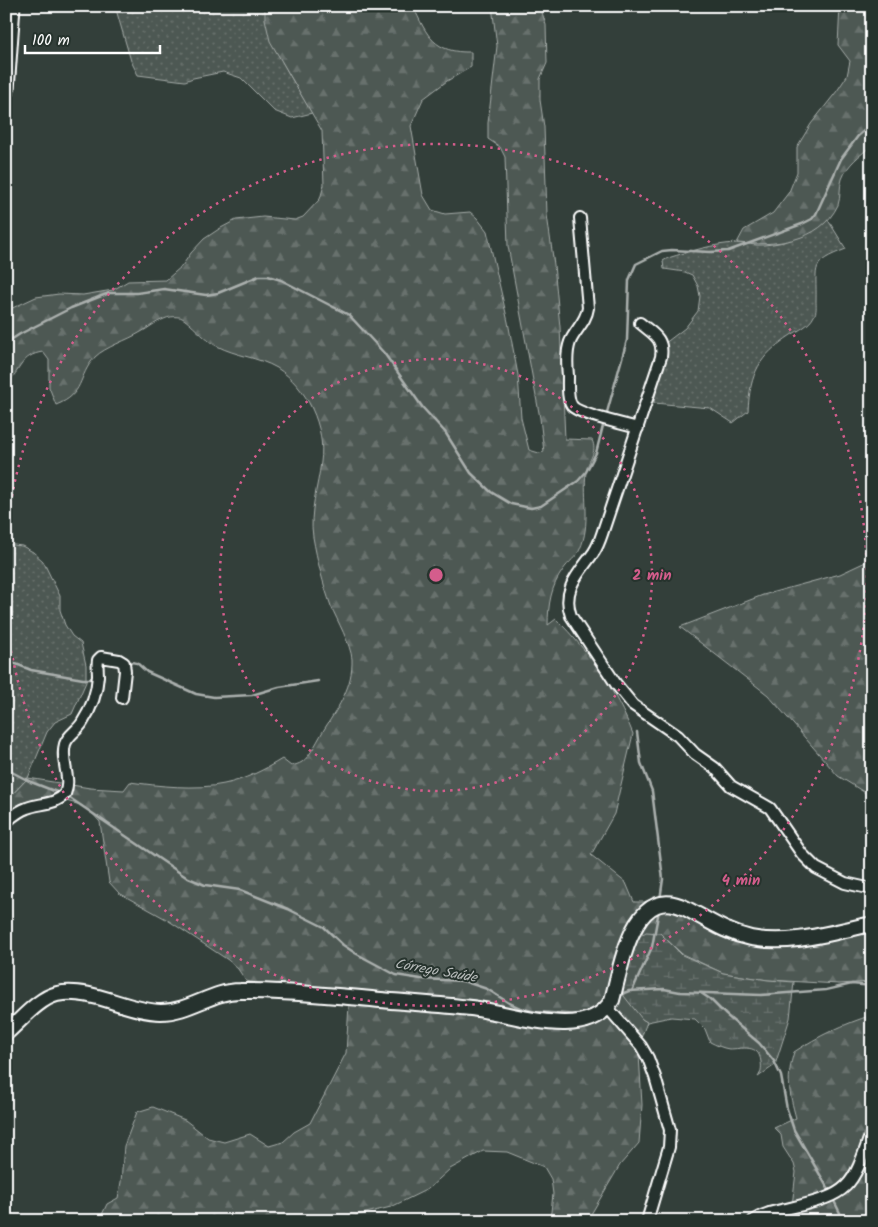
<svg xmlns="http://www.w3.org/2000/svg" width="878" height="1227" font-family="Kalam,sans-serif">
<defs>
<pattern id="grass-dots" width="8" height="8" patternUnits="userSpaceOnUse" patternTransform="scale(1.25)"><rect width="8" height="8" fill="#4d5853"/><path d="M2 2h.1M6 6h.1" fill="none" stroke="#68716d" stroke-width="1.8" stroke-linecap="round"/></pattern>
<pattern id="forest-firs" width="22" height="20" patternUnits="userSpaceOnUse" patternTransform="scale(1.25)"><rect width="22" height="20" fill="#4d5853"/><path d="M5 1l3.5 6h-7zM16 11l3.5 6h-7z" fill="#68716d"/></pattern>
<pattern id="wetland-marsh" width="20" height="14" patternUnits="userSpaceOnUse" patternTransform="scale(1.25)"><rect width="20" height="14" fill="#4d5853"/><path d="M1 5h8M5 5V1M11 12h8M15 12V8" fill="none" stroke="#68716d"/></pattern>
</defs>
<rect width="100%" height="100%" fill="#333f3a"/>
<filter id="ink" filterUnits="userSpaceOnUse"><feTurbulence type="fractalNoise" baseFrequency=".02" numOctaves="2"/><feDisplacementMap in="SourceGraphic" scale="10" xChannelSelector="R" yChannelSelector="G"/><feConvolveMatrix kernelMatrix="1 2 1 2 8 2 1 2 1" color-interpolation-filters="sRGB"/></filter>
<g filter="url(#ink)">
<g fill="url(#grass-dots)" stroke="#a6aca9">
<path d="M115 6H265C265 41 295 83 312 113L292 118 274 111 241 78 223 72 193 78 185 81 138 75 131 61Z"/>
<path d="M828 220 846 249C809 263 817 266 816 301 816 305 817 312 814 316 810 325 799 330 791 335 759 356 750 373 748 411L733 423 710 408 654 403 660 347 685 328 698 311 700 296 698 286 692 275 685 272 664 269 663 261 668 258C691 251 713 244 737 243 746 243 755 246 764 245 790 243 807 235 828 220Z"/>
<polygon points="6,544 22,546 33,552 43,561 60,596 60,610 65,625 72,636 81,643 86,665 86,682 72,714 55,722 47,732 28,778 6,801"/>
</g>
<g fill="url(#forest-firs)" stroke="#a6aca9">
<path d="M265 6H413C427 36 434 53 471 52V67L447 81 423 99 411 126 423 195 432 210 445 214 470 212 477 218 487 231 508 322 518 375 521 418 529 450 539 453 544 452 540 418 508 246 505 157 500 147 488 139V123L497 46 492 6H540L546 25 547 63 540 79V100L544 127 547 215 554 265 560 327 565 439 592 440C598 453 588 459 586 472 583 498 591 524 580 549 577 557 568 562 563 570 551 586 548 605 548 625L556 619C589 651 616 691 633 734L614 814 591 855 626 883 634 902H648L683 915 714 934 726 939 755 943 872 929V982L839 984 768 980 723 973 682 954 660 933 642 1019 647 1022 641 1038 639 1054 642 1105 639 1143 620 1165 587 1221H548L551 1212 553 1194 551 1179 544 1167 507 1152 483 1151 450 1169 428 1189 391 1207 345 1218 338 1221H99L107 1204 118 1198 121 1182 124 1146 137 1112 153 1107 185 1120 208 1138 224 1142 250 1134 269 1146 283 1142 294 1132 310 1123 346 1053 349 1005 336 998 246 981 238 969 228 960 166 919 119 893 109 882 100 822 91 812 81 805 62 800 13 808 6 814V801L28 778 90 788 124 790 130 782C157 786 198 790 224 784 244 780 264 770 282 759L291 766C295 765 299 764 302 762 311 756 319 737 325 728 339 706 353 686 352 659 351 645 337 620 331 606 323 584 317 560 313 537 309 512 318 487 321 462 326 427 307 387 277 368 258 357 236 356 217 346 205 341 186 317 179 317 174 316 168 317 164 319 155 322 149 328 141 332 128 340 105 347 95 357 77 377 85 394 56 405L49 387V360L43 352C20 355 22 370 6 384V311L36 297 59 294 83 295 113 290 128 281 166 280 182 266 191 253 204 239 219 229 236 220 263 217 295 220 303 217 320 199 324 185 322 131 270 41 265 19Z"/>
<path d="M840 6H871L872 145C860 156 848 163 842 179 839 187 841 197 838 205 820 243 773 246 737 243L744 230 773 213 789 192 797 172V147L811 124 837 91 847 76 850 61 838 45Z"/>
<polygon points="872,559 872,797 838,776 768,695 680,627 763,595 840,574"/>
<path d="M872 1015V1221H749L792 1206 796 1172 794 1164 783 1147 781 1135 774 1128 796 1118C789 1092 786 1078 794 1052 818 1036 844 1024 872 1015Z"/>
</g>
<path fill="url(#wetland-marsh)" stroke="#a6aca9" d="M646 932 660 933 682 955 723 973 768 980 794 982 790 1018 775 1065 758 1077C761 1073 762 1068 761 1062 759 1043 742 1049 729 1049 722 1048 716 1045 710 1042L705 1029 695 1019 671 1017 647 1022 642 1019 624 996 621 983 632 941Z"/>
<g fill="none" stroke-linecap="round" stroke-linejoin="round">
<g stroke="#abb0ae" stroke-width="2.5">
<polyline points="6,343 20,334 71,308 109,293 137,293 164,289 206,295 218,293 259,276 268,276 281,280 349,315 384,353 423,408 445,432 471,473 491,492 511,504 531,508 541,506 578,481 586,472 596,453 604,422"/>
<polyline points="606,416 627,340 629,280 636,264 662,251 672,250 710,252 728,251 802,224 812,219 816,214 841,159 858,136 872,124"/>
<polyline points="6,660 31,670 83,679 90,679 94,673"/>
<polyline points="125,661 137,663 147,672 196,694 214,697 252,695 279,687 318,681"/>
<polyline points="637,732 641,763 652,791 663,879 660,900"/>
<polyline points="6,769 31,782 62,794"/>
<polyline points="67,796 186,877 205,885 240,890 288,909 324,927 343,945 355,953 396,975 421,979 463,981 487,989 509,1003 520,1008 536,1012 579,1015"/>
<polyline points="632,991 652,947 659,910"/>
<polyline points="701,993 710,999 726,1015 759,1043 774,1061 781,1076 787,1109 794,1130 830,1192"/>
<polyline points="619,997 624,993 629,991 664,989 680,992 761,995 826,990 852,984 872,986"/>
<polyline points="832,1197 844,1221"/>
</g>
<g stroke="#fff" stroke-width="14">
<g id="street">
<path d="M580 218 588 308C586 322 575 330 570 342 566 353 567 365 568 376 568 386 567 399 572 406 578 414 626 425 638 428"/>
<path d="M640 323C653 334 664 338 661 357L602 534C600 540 598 546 594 552 580 572 561 589 571 616L616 684 633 705 678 736 695 754 715 768 731 786 770 808 802 854 816 868 845 883 872 889"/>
<path d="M6 822C13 816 18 811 27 808 40 803 55 805 65 794 72 778 60 761 65 744 68 735 77 731 82 723 91 709 97 692 98 676 98 670 97 665 98 660L101 657 119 660 124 663 125 671 122 698"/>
<polyline points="608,1008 641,1046 648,1058 655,1077 670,1130 669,1147 647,1221"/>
<path d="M753 1221C763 1213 778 1211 790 1208 851 1194 852 1188 872 1130"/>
</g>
</g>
<g stroke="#fff" stroke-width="18">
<path id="secondary" d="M6 1033C20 1021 39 998 57 994 91 987 128 1012 161 1012 189 1012 212 991 240 991 281 990 321 995 361 998 398 1002 434 1004 471 1008 509 1012 588 1044 612 1000 621 968 633 882 685 908 708 920 724 932 751 938 791 946 833 932 872 924"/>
</g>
<g stroke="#fff" stroke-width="19">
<polyline id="primary" points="6,90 12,6"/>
</g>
<use href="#street" stroke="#26332d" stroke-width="10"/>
<use href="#secondary" stroke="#26332d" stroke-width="14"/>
<use href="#primary" stroke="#26332d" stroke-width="15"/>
</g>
</g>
<g fill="none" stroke="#d45d8c" stroke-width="2.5" stroke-dasharray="2.5 5">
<circle cx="436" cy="575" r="216"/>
<path d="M6 541A431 431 0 1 1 6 609"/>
</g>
<g text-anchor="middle" stroke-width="4" stroke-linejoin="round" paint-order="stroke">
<g font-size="14" font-style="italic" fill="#b9bdbc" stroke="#26332d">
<text transform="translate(436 970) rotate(10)" y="5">Córrego Saúde</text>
</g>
</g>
<circle cx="436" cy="575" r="8" fill="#d45d8c" stroke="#26332d" stroke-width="2.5"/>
<g font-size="15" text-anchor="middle" font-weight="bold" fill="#d45d8c" stroke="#26332d" stroke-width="4" stroke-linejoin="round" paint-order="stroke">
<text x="652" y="580">2 min</text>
<text x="741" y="885">4 min</text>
</g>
<rect width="878" height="1227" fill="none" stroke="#26332d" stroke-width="25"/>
<rect x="12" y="12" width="853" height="1202" fill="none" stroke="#fff" stroke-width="2" filter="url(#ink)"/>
<path d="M25 45v8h135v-8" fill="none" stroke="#ffffff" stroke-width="2.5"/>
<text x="32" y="45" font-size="15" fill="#ffffff" stroke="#26332d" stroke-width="4" paint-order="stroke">100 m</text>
</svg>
